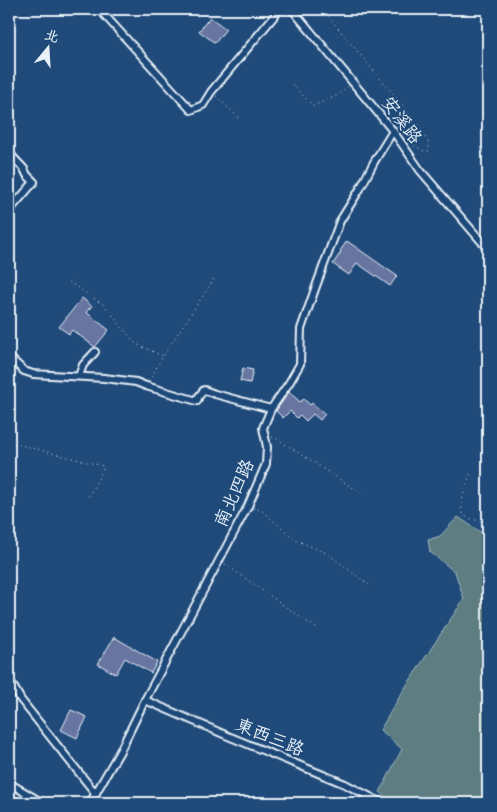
<svg xmlns="http://www.w3.org/2000/svg" width="497" height="812" font-family="Itim,'LXGW WenKai TC',sans-serif">
<rect width="100%" height="100%" fill="#1f4a7a"/>
<filter id="ink" filterUnits="userSpaceOnUse"><feTurbulence type="fractalNoise" baseFrequency=".02" numOctaves="2"/><feDisplacementMap in="SourceGraphic" scale="10" xChannelSelector="R" yChannelSelector="G"/><feConvolveMatrix kernelMatrix="1 2 1 2 8 2 1 2 1" color-interpolation-filters="sRGB"/></filter>
<g filter="url(#ink)">
<polygon fill="#5d7d81" stroke="#a2b7bc" points="458,517 488,537 488,795 484,803 393,803 380,792 402,749 380,730 403,691 464,599 455,572 430,552 428,540 440,536"/>
<g fill="#6874a0" stroke="#e8f1f8">
<polygon points="210,17 226,29 215,43 199,31"/>
<polygon points="347,241 397,276 390,286 357,263 349,275 333,264 341,252 340,251"/>
<polygon points="82,298 92,306 86,312 109,330 95,347 72,330 69,334 59,327"/>
<polygon points="243,368 253,370 250,383 240,381"/>
<polygon points="289,392 300,402 304,399 310,405 312,403 325,414 320,420 313,414 306,421 300,415 297,418 290,411 283,418 276,411"/>
<polygon points="114,637 157,662 151,673 125,658 116,674 98,664"/>
<polygon points="71,710 87,717 77,738 61,730"/>
</g>
<g fill="none" stroke-linecap="round" stroke-linejoin="round">
<g stroke="#e8f1f8" stroke-width="10">
<g id="minor">
<polyline points="99,9 191,110 203,105 211,92 280,9"/>
<polyline points="292,9 393,131 420,170 488,249"/>
<polyline points="9,153 24,169 27,175 34,182 9,211"/>
<polyline points="9,357 24,371 33,374 104,378 136,382 146,386 197,401 199,396 204,390 215,394 271,409"/>
<polyline points="79,376 83,365 95,352"/>
<polyline points="9,679 21,700 96,794"/>
<polyline points="145,700 228,736 345,784 382,803"/>
<polyline points="9,783 43,803"/>
<polyline points="90,803 120,751 145,700 248,506 266,464 267,447 263,428 271,409 289,383 300,364 301,329 315,289 340,221 360,189 374,162 393,131"/>
</g>
</g>
<g stroke="#e8f1f8" stroke-width="1" stroke-dasharray="1 4" stroke-linecap="butt">
<polyline points="322,9 419,125 429,144 429,151 424,151 410,143"/>
<polyline points="292,84 313,106 336,96 349,86"/>
<polyline points="216,96 241,120"/>
<polyline points="69,282 104,305 136,344 163,356"/>
<polyline points="149,381 163,356 214,279"/>
<polyline points="272,437 276,438 361,493"/>
<polyline points="9,442 103,466 103,470 87,499"/>
<path d="M470 474C468 482 456 510 465 516 471 520 482 521 488 523"/>
<polyline points="253,508 261,510 296,540 328,554 369,585"/>
<polyline points="225,564 316,628"/>
</g>
<use href="#minor" stroke="#1f4a7a" stroke-width="6"/>
</g>
</g>
<g text-anchor="middle" stroke-width="4.5" stroke-linejoin="round" paint-order="stroke">
<g font-size="18" fill="#e8f1f8" stroke="#1f4a7a">
<text transform="translate(402 120) rotate(53)" y="6">安溪路</text>
<text transform="translate(234 493) rotate(-66)" y="6">南北四路</text>
<text transform="translate(270 737) rotate(22)" y="6">東西三路</text>
</g>
</g>
<rect width="497" height="812" fill="none" stroke="#1f4a7a" stroke-width="30"/>
<rect x="15" y="15" width="467" height="782" fill="none" stroke="#e8f1f8" stroke-width="2" filter="url(#ink)"/>
<g transform="translate(48 48) rotate(18)" stroke="#1f4a7a" stroke-width="4" paint-order="stroke">
<path d="M0-4L9 19L0 12L-9 19Z" fill="#e8f1f8"/>
<text y="-8" font-size="14" font-weight="bold" text-anchor="middle" fill="#e8f1f8">北</text>
</g>
</svg>
